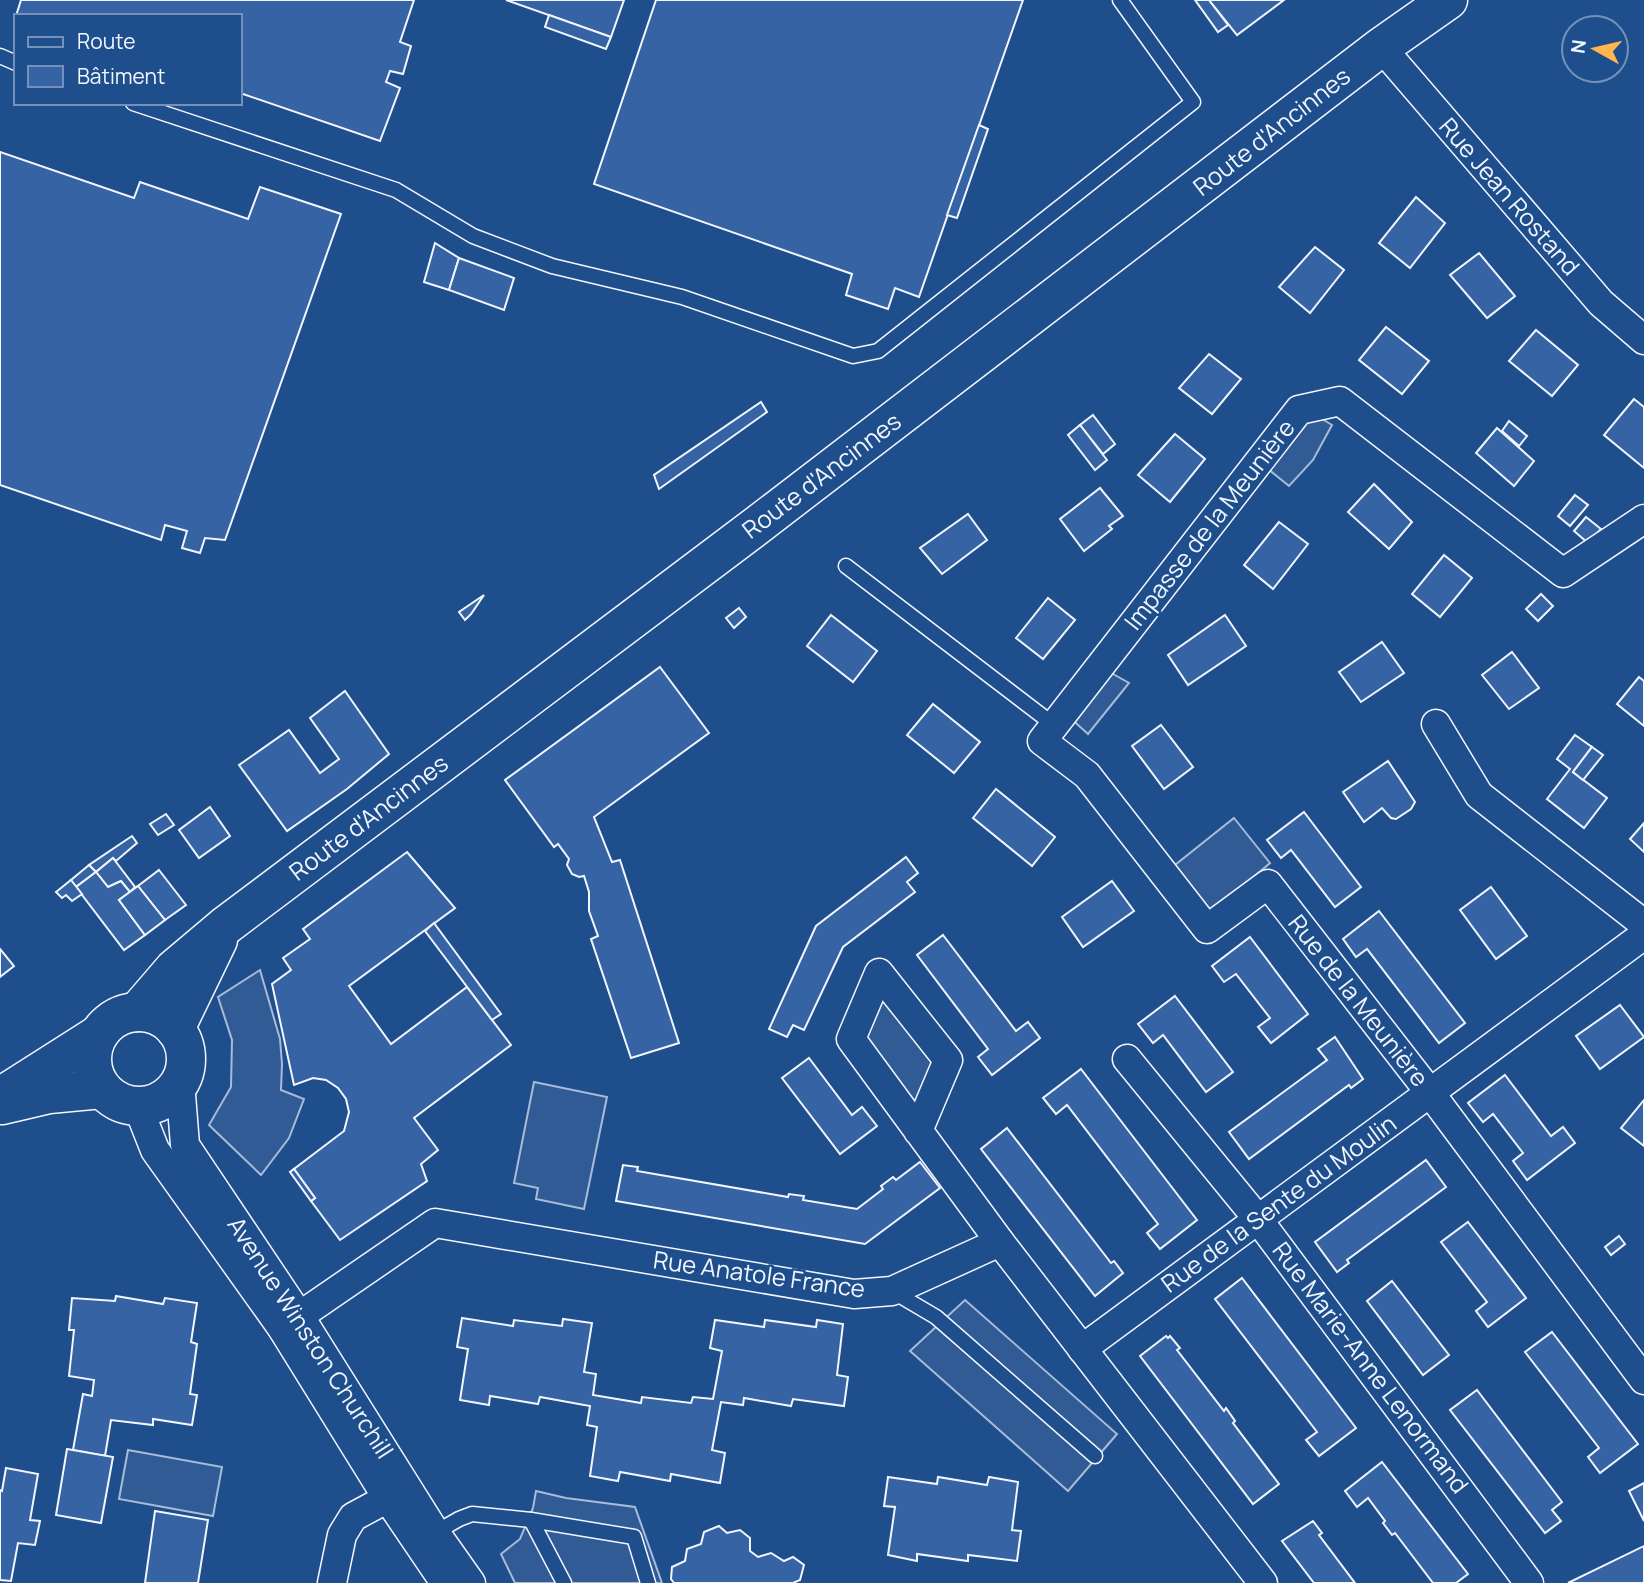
<svg xmlns="http://www.w3.org/2000/svg" width="1644" height="1583" font-family="Manrope,sans-serif">
<rect width="100%" height="100%" fill="#1f4e8c"/>
<g fill="#305b95" stroke="#a8bbd7" stroke-width="2">
<polygon points="1314,414 1332,425 1313,460 1289,486 1268,469"/>
<polygon points="1106,670 1129,683 1088,734 1068,716"/>
<polygon points="1234,818 1270,863 1211,913 1175,865"/>
<polygon points="260,970 280,1039 282,1064 281,1090 304,1099 289,1138 261,1175 209,1125 231,1087 232,1040 218,997"/>
<polygon points="879,973 948,1060 918,1131 851,1039"/>
<polygon points="534,1082 607,1097 584,1209 536,1199 538,1188 514,1183"/>
<polygon points="965,1300 1117,1434 1068,1491 910,1351"/>
<polygon points="128,1450 222,1467 213,1516 119,1499"/>
<polygon points="536,1491 566,1498 635,1507 662,1583 515,1583 501,1554 520,1539 533,1508"/>
</g>
<g fill="#3563a3" stroke="#f2f6ff" stroke-width="2">
<polygon points="21,0 414,0 400,42 411,46 403,74 390,71 386,82 400,88 380,141 240,93 240,16 16,16"/>
<polygon points="506,0 624,0 611,37"/>
<polygon points="656,0 1023,0 919,297 895,288 888,309 846,295 852,274 594,184"/>
<polygon points="1195,0 1209,0 1228,25 1218,32"/>
<polygon points="1209,0 1284,0 1237,35"/>
<polygon points="549,15 611,37 606,49 545,27"/>
<polygon points="979,125 988,129 957,218 947,215"/>
<polygon points="0,152 134,198 140,182 248,219 260,187 341,214 225,540 205,538 200,553 182,548 187,531 165,525 161,540 0,485"/>
<polygon points="1416,197 1445,223 1410,268 1379,243"/>
<polygon points="435,243 459,258 449,290 424,282"/>
<polygon points="1315,247 1344,270 1310,313 1279,287"/>
<polygon points="1479,253 1515,296 1487,318 1450,275"/>
<polygon points="459,258 514,278 504,310 449,290"/>
<polygon points="1386,327 1429,361 1402,394 1359,360"/>
<polygon points="1536,330 1578,365 1552,396 1509,361"/>
<polygon points="1209,354 1241,379 1212,414 1179,388"/>
<polygon points="1634,399 1644,407 1644,468 1604,435"/>
<polygon points="761,402 767,412 659,489 654,475"/>
<polygon points="1093,415 1115,444 1103,454 1080,425"/>
<polygon points="1509,421 1527,436 1519,446 1502,431"/>
<polygon points="1080,425 1107,460 1095,470 1068,435"/>
<polygon points="1497,428 1534,461 1514,486 1476,453"/>
<polygon points="1175,434 1205,459 1170,502 1138,475"/>
<polygon points="1374,484 1412,522 1389,549 1348,512"/>
<polygon points="1100,488 1123,516 1109,526 1112,529 1084,551 1060,519"/>
<polygon points="1575,495 1588,505 1570,526 1558,516"/>
<polygon points="968,514 987,540 942,574 920,548"/>
<polygon points="1586,517 1601,529 1588,543 1574,531"/>
<polygon points="1279,522 1308,544 1273,589 1244,565"/>
<polygon points="1444,555 1472,578 1440,617 1412,594"/>
<polygon points="1541,594 1553,606 1538,621 1526,609"/>
<polygon points="484,595 471,614 465,620 459,612"/>
<polygon points="1048,598 1075,620 1043,659 1016,638"/>
<polygon points="739,608 746,617 734,628 726,618"/>
<polygon points="831,615 877,651 853,682 807,646"/>
<polygon points="1225,615 1246,646 1188,685 1168,655"/>
<polygon points="1382,642 1404,673 1361,702 1339,672"/>
<polygon points="1512,652 1539,688 1509,709 1482,675"/>
<polygon points="660,667 709,733 594,817 612,862 620,860 679,1043 631,1058 591,939 598,936 589,911 589,892 584,876 579,877 572,874 567,865 569,859 558,844 554,847 505,780"/>
<polygon points="1639,677 1644,681 1644,726 1617,704"/>
<polygon points="345,691 389,754 347,789 287,831 239,765 289,730 320,773 339,759 310,718"/>
<polygon points="933,704 980,742 954,773 907,735"/>
<polygon points="1161,725 1193,767 1164,789 1132,746"/>
<polygon points="1575,735 1592,747 1573,772 1607,798 1584,828 1547,799 1570,769 1557,759"/>
<polygon points="1592,747 1603,755 1583,780 1573,772"/>
<polygon points="1388,761 1415,802 1411,809 1396,819 1391,818 1382,808 1364,822 1343,792"/>
<polygon points="996,789 1055,837 1032,866 973,818"/>
<polygon points="210,807 230,836 199,858 179,830"/>
<polygon points="1304,812 1361,887 1335,907 1291,850 1281,858 1267,840"/>
<polygon points="166,814 174,825 158,835 150,824"/>
<polygon points="1644,823 1644,852 1630,839"/>
<polygon points="132,836 137,843 116,861 113,858 96,872 89,865"/>
<polygon points="407,852 455,908 349,986 391,1044 467,987 511,1045 414,1118 438,1150 421,1164 427,1181 340,1240 311,1201 315,1198 294,1169 344,1131 349,1112 346,1099 338,1088 326,1080 313,1078 294,1085 272,984 291,970 283,958 310,939 303,929"/>
<polygon points="906,857 918,873 907,882 915,892 843,947 804,1030 793,1025 787,1037 769,1029 816,926"/>
<polygon points="113,858 135,887 130,892 121,881 108,887 96,872"/>
<polygon points="89,865 96,872 76,887 71,880"/>
<polygon points="159,870 186,905 165,920 138,886"/>
<polygon points="96,872 108,887 121,881 130,892 119,900 145,935 124,950 76,887"/>
<polygon points="71,880 82,894 72,901 66,895 62,898 56,892"/>
<polygon points="1112,881 1134,911 1083,947 1062,917"/>
<polygon points="138,886 165,920 145,935 119,900"/>
<polygon points="1491,887 1527,936 1496,959 1460,910"/>
<polygon points="1379,911 1465,1023 1439,1043 1367,949 1356,957 1343,939"/>
<polygon points="434,923 501,1014 492,1020 425,931"/>
<polygon points="943,935 1016,1031 1028,1022 1040,1038 992,1075 978,1057 988,1049 917,955"/>
<polygon points="1250,937 1308,1014 1271,1043 1258,1027 1270,1018 1236,974 1224,982 1212,966"/>
<polygon points="0,949 14,966 0,977"/>
<polygon points="1175,996 1233,1072 1206,1092 1163,1035 1153,1043 1138,1024"/>
<polygon points="1620,1005 1644,1037 1600,1069 1576,1036"/>
<polygon points="1335,1037 1363,1079 1351,1088 1349,1085 1249,1159 1229,1132 1327,1060 1318,1049"/>
<polygon points="809,1058 852,1115 862,1107 877,1126 840,1154 782,1078"/>
<polygon points="1081,1069 1197,1220 1160,1249 1147,1233 1158,1224 1067,1105 1056,1114 1043,1098"/>
<polygon points="1505,1075 1551,1136 1563,1127 1575,1143 1527,1180 1513,1161 1523,1153 1493,1114 1483,1122 1468,1103"/>
<polygon points="1644,1100 1644,1146 1621,1128"/>
<polygon points="1007,1128 1111,1263 1114,1261 1123,1273 1095,1296 981,1149"/>
<polygon points="1426,1160 1446,1187 1347,1260 1349,1263 1337,1272 1315,1242"/>
<polygon points="920,1162 940,1188 865,1244 616,1201 623,1165 638,1167 637,1171 788,1197 789,1194 804,1196 803,1200 857,1209 883,1189 881,1186 893,1177 896,1180"/>
<polygon points="294,1169 315,1198 311,1201 290,1172"/>
<polygon points="1468,1222 1526,1298 1488,1327 1476,1311 1487,1302 1441,1242"/>
<polygon points="1619,1236 1625,1244 1611,1255 1605,1247"/>
<polygon points="1242,1278 1356,1428 1319,1456 1306,1440 1317,1432 1215,1299"/>
<polygon points="1392,1281 1449,1355 1423,1375 1367,1301"/>
<polygon points="116,1296 163,1304 165,1298 197,1303 191,1342 197,1344 190,1394 197,1395 192,1425 153,1419 153,1425 111,1420 105,1456 73,1450 83,1394 92,1396 94,1380 69,1376 74,1330 69,1330 72,1298 115,1301"/>
<polygon points="462,1318 513,1326 514,1320 562,1326 563,1319 592,1323 584,1372 596,1374 593,1395 641,1403 642,1397 691,1403 693,1397 713,1399 722,1351 710,1348 715,1320 764,1327 765,1320 816,1327 817,1320 843,1324 837,1375 848,1377 844,1406 793,1399 791,1406 744,1398 743,1405 721,1402 712,1450 725,1453 720,1483 671,1474 670,1481 620,1472 618,1481 590,1476 597,1427 587,1425 590,1406 540,1397 538,1404 490,1396 489,1405 460,1400 468,1349 457,1347"/>
<polygon points="1552,1332 1638,1444 1600,1473 1588,1457 1599,1448 1525,1352"/>
<polygon points="1166,1336 1168,1338 1170,1336 1180,1348 1177,1350 1224,1411 1226,1408 1235,1421 1233,1423 1279,1484 1253,1504 1140,1356"/>
<polygon points="1477,1390 1562,1502 1552,1510 1561,1521 1545,1533 1450,1410"/>
<polygon points="67,1449 113,1457 101,1523 56,1515"/>
<polygon points="1382,1462 1468,1574 1456,1583 1433,1583 1395,1533 1392,1535 1383,1523 1385,1521 1368,1498 1357,1507 1345,1491"/>
<polygon points="6,1468 38,1474 30,1520 40,1521 35,1545 18,1543 11,1581 0,1580 0,1490 2,1491"/>
<polygon points="888,1477 937,1484 938,1477 987,1485 989,1477 1018,1482 1012,1530 1021,1531 1017,1561 968,1555 968,1561 917,1554 917,1561 888,1555 895,1507 884,1506"/>
<polygon points="1644,1483 1644,1521 1629,1491"/>
<polygon points="155,1511 208,1520 198,1583 145,1583"/>
<polygon points="1313,1521 1322,1533 1319,1535 1355,1583 1314,1583 1282,1541"/>
<polygon points="719,1526 727,1533 740,1530 750,1538 750,1551 758,1557 771,1553 784,1561 793,1557 804,1565 800,1580 793,1583 674,1583 671,1579 672,1567 685,1561 687,1549 701,1544 704,1532"/>
<polygon points="1644,1546 1644,1583 1568,1583"/>
</g>
<g fill="none" stroke-linecap="round" stroke-linejoin="round">
<g stroke="#f2f6ff" stroke-width="17">
<g id="lane">
<polyline points="0,56 16,63"/>
<polyline points="133,103 396,190 473,236 552,266 682,297 853,356 878,351 1193,102 1120,0"/>
<polyline points="846,566 1054,725"/>
<polyline points="892,1291 936,1317 1095,1456"/>
<polyline points="531,1520 564,1583"/>
<polyline points="431,1535 459,1519 472,1514 531,1520 634,1537 648,1583"/>
</g>
</g>
<g stroke="#f2f6ff" stroke-width="31">
<g id="street">
<polyline points="1381,47 1601,303 1644,340"/>
<polyline points="1644,519 1563,573 1340,401 1299,410 1042,741 1087,775 1207,929 1268,884 1431,1094 1644,1380"/>
<polyline points="1436,724 1479,795 1644,924"/>
<polyline points="1127,1059 1257,1218 1529,1583"/>
<polyline points="180,1082 185,1145 300,1317 435,1532 471,1583"/>
<polyline points="138,1107 155,1150 282,1328 388,1499 445,1583"/>
<polyline points="918,1131 948,1060 879,973 851,1039 1000,1242"/>
<polyline points="282,1328 435,1223 854,1294 892,1291 1000,1242 1263,1583"/>
<polyline points="1082,1349 1644,935"/>
<polyline points="332,1583 342,1535 353,1517 403,1490"/>
</g>
</g>
<g stroke="#f2f6ff" stroke-width="41">
<g id="secondary">
<polyline points="137,1012 174,969 225,926 751,530 1381,47 1448,0"/>
<circle cx="139" cy="1059" r="47"/>
<polyline points="175,1029 218,940"/>
<polyline points="0,1097 99,1034"/>
<polyline points="2,1105 49,1094 102,1089"/>
</g>
</g>
<use href="#lane" stroke="#1f4e8c" stroke-width="14"/>
<use href="#street" stroke="#1f4e8c" stroke-width="28"/>
<use href="#secondary" stroke="#1f4e8c" stroke-width="38"/>
</g>
<g text-anchor="middle" stroke-width="5" stroke-linejoin="round" paint-order="stroke">
<g font-size="24" fill="#f2f6ff" stroke="#1f4e8c">
<text transform="translate(1272 132) rotate(-38)" y="8">Route d'Ancinnes</text>
<text transform="translate(1509 197) rotate(49)" y="8">Rue Jean Rostand</text>
<text transform="translate(822 476) rotate(-37)" y="8">Route d'Ancinnes</text>
<text transform="translate(1210 525) rotate(-52)" y="8">Impasse de la Meunière</text>
<text transform="translate(369 818) rotate(-37)" y="8">Route d'Ancinnes</text>
<text transform="translate(1358 1001) rotate(52)" y="8">Rue de la Meunière</text>
<text transform="translate(1279 1204) rotate(-36)" y="8">Rue de la Sente du Moulin</text>
<text transform="translate(759 1275) rotate(8)" y="8">Rue Anatole France</text>
<text transform="translate(310 1338) rotate(57)" y="8">Avenue Winston Churchill</text>
<text transform="translate(1370 1368) rotate(53)" y="8">Rue Marie-Anne Lenormand</text>
</g>
</g>
<rect x="14" y="14" width="228" height="91" fill="#1f4e8c" stroke="#7391ba" stroke-width="2"/>
<rect x="28" y="37" width="35" height="10" fill="#1f4e8c" stroke="#7391ba" stroke-width="2"/>
<text x="77" y="49" font-size="21" fill="#f2f6ff">Route</text>
<rect x="28" y="66" width="35" height="21" fill="#3563a3" stroke="#7391ba" stroke-width="2"/>
<text x="77" y="84" font-size="21" fill="#f2f6ff">Bâtiment</text>
<g transform="translate(1595 49) rotate(278)"><circle r="33" fill="#1f4e8c" stroke="#7391ba" stroke-width="2"/>
<path d="M0-5L12 26L0 18L-12 26Z" fill="#ffb74d"/>
<text y="-10" font-size="19" font-weight="bold" text-anchor="middle" fill="#f2f6ff">N</text>
</g>
</svg>
